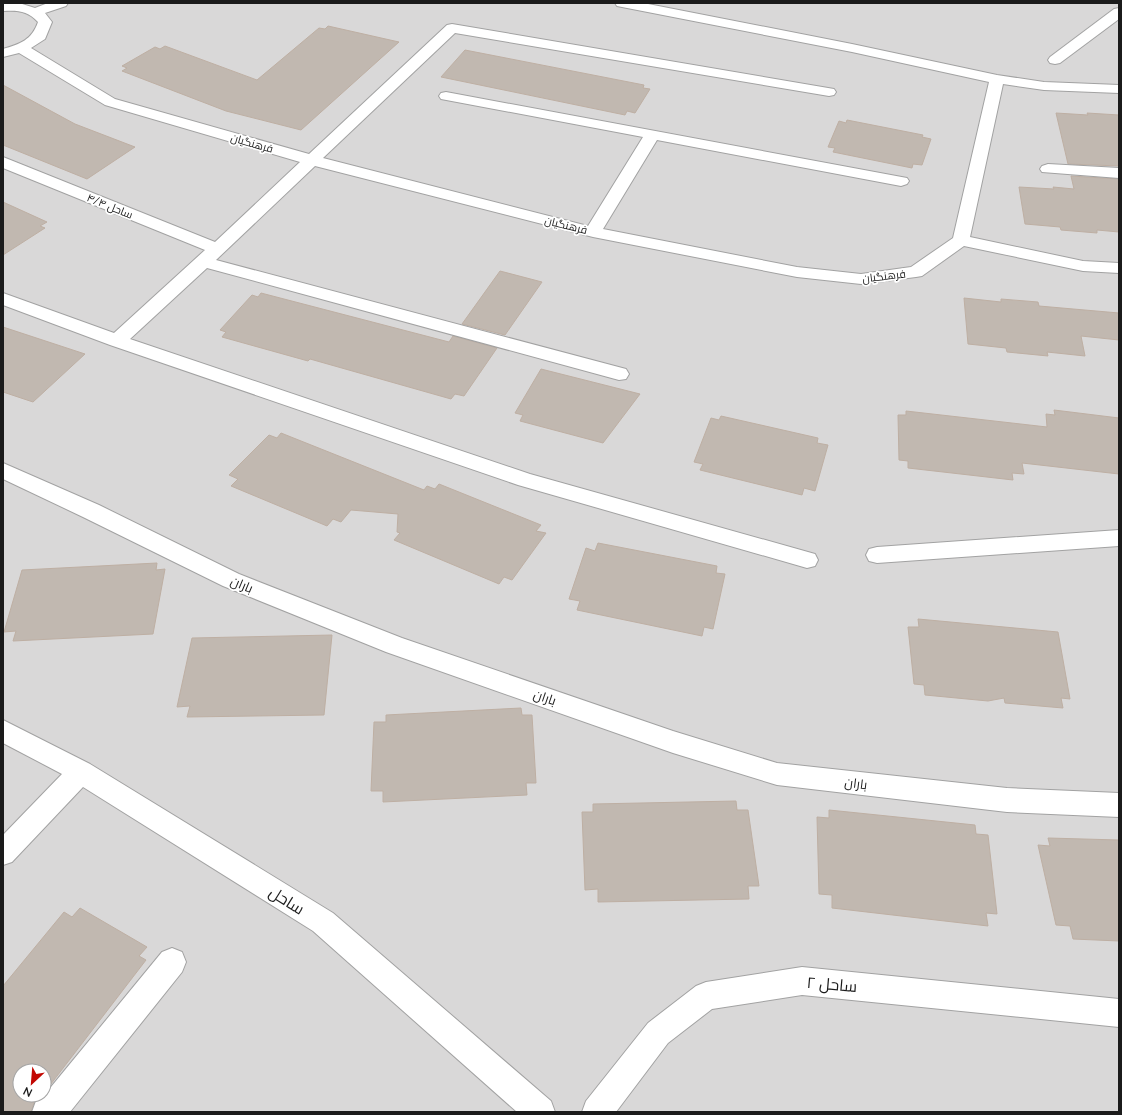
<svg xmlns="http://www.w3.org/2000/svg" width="1122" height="1115" font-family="Lato,Cairo,sans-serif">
<rect width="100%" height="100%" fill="#ece9e0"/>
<path fill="#d9d8d8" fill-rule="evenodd" d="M3 3H1119V1112H3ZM20 1071H44V1095H20Z"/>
<g fill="#c1b8b0" stroke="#beafa3">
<polygon points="328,26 399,42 301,130 226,111 122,71 127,68 122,66 155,47 160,49 165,46 257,80 319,28 325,29"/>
<polygon points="465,50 644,85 643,88 650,89 635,113 627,111 625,115 441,77"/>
<polygon points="3,85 75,124 135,147 87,179 3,145"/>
<polygon points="1056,113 1088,115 1087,113 1119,115 1119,166 1068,164"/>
<polygon points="847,120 923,135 922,137 931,139 922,165 913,164 912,168 833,152 835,148 828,147 839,121 846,123"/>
<polygon points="1071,176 1119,179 1119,232 1097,230 1097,233 1061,230 1060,227 1025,224 1019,187 1054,189 1053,187 1074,189"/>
<polygon points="3,202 47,222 40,226 45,228 3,255"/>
<polygon points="500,271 542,282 505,335 462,324"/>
<polygon points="261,293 449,342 453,336 497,348 464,396 455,394 451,399 310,359 308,361 222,337 226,332 220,330 252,295 258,297"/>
<polygon points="964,298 1001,302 1001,299 1038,302 1039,306 1119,313 1119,340 1081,336 1085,356 1047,352 1048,356 1007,352 1006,348 968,344"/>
<polygon points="3,327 85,354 33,402 3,392"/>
<polygon points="541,369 640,394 603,443 520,421 523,415 515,413"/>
<polygon points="1054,410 1119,418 1119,474 1022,463 1024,474 1012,473 1013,480 908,468 908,461 899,460 898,415 906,415 906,411 1047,427 1046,414 1055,415"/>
<polygon points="721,416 818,438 817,443 828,445 815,491 804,488 802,495 700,470 703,464 694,462 711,418 719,420"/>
<polygon points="281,433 424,490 427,486 435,489 439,484 541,525 536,531 546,533 512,580 504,577 499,584 394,540 400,533 397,532 398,514 351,510 341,522 333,519 327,526 231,486 238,479 229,475 269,435 277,438"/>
<polygon points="598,543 717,566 716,573 725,574 713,629 704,627 702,636 577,610 580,601 569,599 586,548 595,551"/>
<polygon points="157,563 156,570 165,569 153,634 13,641 16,631 4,632 22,570"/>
<polygon points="918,619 1058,632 1070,699 1061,698 1063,708 1005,703 1004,698 988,701 925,695 924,685 914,684 908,627 919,627"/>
<polygon points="332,635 324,715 187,717 190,706 177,707 192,638"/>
<polygon points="521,708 522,715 532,715 536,783 526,783 527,795 383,802 383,791 371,791 374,722 386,722 386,715"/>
<polygon points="736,801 737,810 748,810 759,886 748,886 749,899 598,902 598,889 585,890 582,812 593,812 593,804"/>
<polygon points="829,810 975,825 976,834 988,835 997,914 986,913 988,926 832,908 832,895 819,894 817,817 829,818"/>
<polygon points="1048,838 1119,840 1119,941 1073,939 1070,926 1056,925 1038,845 1050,846"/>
<polygon points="80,908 147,947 139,956 146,960 44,1093 44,1071 20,1071 20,1095 43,1095 35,1100 31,1112 3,1112 3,986 64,912 72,917"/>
</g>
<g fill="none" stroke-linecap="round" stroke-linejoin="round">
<g stroke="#a2a2a2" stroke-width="2">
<g id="street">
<path d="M3 3H19L35 8 48 3H68L66 6 45 13 52 22 45 39 31 48 115 99 309 154 447 25 452 24 834 89 836 92 834 95 829 96 455 33 323 158 588 226 643 137 441 99 439 96 441 93 446 92 907 178 909 181 907 184 901 186 657 140 603 229 797 267 861 274 911 267 953 238 989 82 852 52 622 7 617 6 615 3H643L852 44 997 75 1044 82 1119 85V93L1044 90 1003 84 970 237 1083 261 1119 263V273L1083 271 964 246 922 276 916 277 861 284 797 277 593 237 315 166 216 260 626 369 629 374 626 379 619 380 207 268 130 339 530 474 815 554 818 560 815 566 807 568 518 485 110 345 3 305V293L114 333 205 250 3 168V157L215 242 300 162 105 105 19 53 3 57V49C20 44 32 40 38 22 28 11 18 10 3 11Z"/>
<polygon points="1119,8 1119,19 1060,63 1055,64 1050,63 1048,60 1050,57 1114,9"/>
<polygon points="1048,164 1119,168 1119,178 1042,172 1040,169 1042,166"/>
<polygon points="3,463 99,505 239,574 402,638 673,731 777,763 1007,788 1119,793 1119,817 1007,812 777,785 673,753 386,652 223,586 83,517 3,479"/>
<polygon points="1119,530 1119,546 877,563 869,561 866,555 869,549 877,547"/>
<polygon points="3,720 90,764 333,913 551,1101 555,1112 517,1112 313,931 83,787 12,862 3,865 3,835 62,774 3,743"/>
<polygon points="172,948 182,952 186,962 182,972 70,1112 32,1112 36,1101 42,1098 162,952"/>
<polygon points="802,967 1119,999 1119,1027 802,995 712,1009 668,1043 616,1112 582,1112 586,1101 648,1023 696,986 706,982"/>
</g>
</g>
<use href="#street" fill="#fff" fill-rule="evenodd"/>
</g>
<g text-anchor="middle" stroke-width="3.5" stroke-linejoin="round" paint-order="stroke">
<g font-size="11" fill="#1b1b1b" stroke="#fff">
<text transform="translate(252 143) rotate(16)" y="4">فرهنگیان</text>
<text transform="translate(110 206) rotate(22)" y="4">ساحل ۴/۴</text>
<text transform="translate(566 225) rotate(14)" y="4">فرهنگیان</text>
<text transform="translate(884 276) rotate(-7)" y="4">فرهنگیان</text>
</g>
<g font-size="13" fill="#1b1b1b" stroke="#fff">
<text transform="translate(242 584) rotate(23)" y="5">باران</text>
<text transform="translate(545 697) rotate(19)" y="5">باران</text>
<text transform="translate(856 783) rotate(7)" y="5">باران</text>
</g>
<g font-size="16" fill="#1b1b1b" stroke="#fff">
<text transform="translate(287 900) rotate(32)" y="6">ساحل</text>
<text transform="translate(832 984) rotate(5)" y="6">ساحل ۲</text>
</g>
</g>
<rect width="1122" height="1115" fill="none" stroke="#1b1b1b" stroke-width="8"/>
<g transform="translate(32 1083) rotate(206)"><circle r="19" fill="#ffffff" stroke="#a4a4a4"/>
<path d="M0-3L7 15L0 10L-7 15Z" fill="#c20803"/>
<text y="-6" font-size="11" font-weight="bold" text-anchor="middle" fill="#1b1b1b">N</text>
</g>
</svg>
